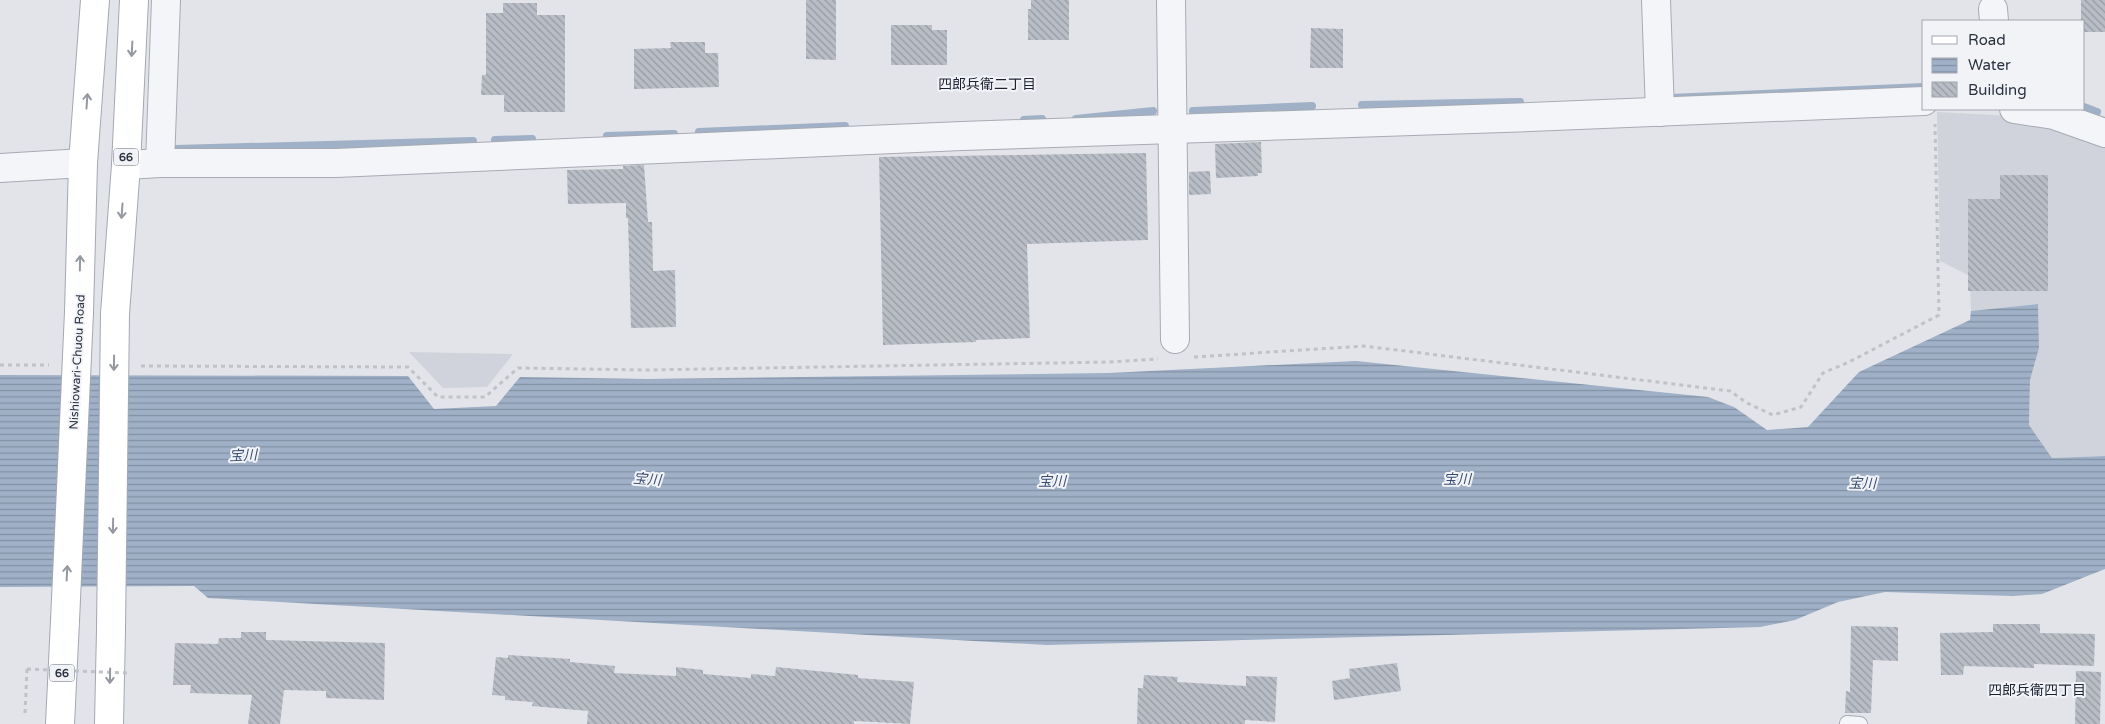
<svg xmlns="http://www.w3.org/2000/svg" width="2105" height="724" font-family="'Varela Round','Noto Sans JP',sans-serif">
<defs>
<pattern id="water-rules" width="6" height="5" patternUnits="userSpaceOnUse" patternTransform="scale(1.25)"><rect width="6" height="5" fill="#9fb0c7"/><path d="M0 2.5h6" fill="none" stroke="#8290a3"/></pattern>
<pattern id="building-back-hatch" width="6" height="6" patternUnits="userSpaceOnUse" patternTransform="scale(1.25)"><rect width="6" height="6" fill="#b9bdc6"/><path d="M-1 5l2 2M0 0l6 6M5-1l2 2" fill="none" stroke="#979aa2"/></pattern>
</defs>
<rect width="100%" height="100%" fill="#e2e4e9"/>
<g fill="#d0d3db">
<polygon points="1937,112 2014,116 2105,141 2105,456 2052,458 2029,425 2030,380 2039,348 2038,304 1971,311 1970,276 1940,261"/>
<polygon points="409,352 513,354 487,387 443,388"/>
</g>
<polygon fill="url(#water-rules)" points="2038,304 2039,348 2030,380 2029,425 2052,458 2105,456 2105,569 2042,594 2013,596 1885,592 1838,602 1795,620 1760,627 1047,645 208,598 194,586 0,587 0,375 408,376 434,409 496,406 520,377 647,379 1109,373 1356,361 1708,397 1734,407 1767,430 1808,427 1859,372 1970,320 1971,311"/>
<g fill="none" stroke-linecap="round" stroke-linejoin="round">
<g stroke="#9fb0c7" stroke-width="8">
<polyline points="1670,98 1924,87"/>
<polyline points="1362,105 1520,102"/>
<polyline points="2084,107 2097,112"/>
<polyline points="1193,111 1312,106"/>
<polyline points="1076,119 1153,111"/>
<polyline points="1024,120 1042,119"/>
<polyline points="699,132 845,126"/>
<polyline points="607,136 674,134"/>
<polyline points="495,140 532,139"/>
<polyline points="176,149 473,141"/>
</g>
</g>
<g fill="url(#building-back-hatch)">
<polygon points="806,0 836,0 836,60 806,59"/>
<polygon points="1031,0 1069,0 1069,40 1028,40 1028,9 1031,9"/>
<polygon points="2081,0 2105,0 2105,32 2084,32 2084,21 2081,21"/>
<polygon points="503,3 537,3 537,15 565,15 565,112 504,112 504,95 481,95 482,75 486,75 486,13 503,13"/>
<polygon points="891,25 932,25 932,30 947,30 947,65 891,65"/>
<polygon points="1311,28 1343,29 1343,68 1310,68"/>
<polygon points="670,42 705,42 705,53 718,53 719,87 634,89 634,49 671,48"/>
<polygon points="1261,142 1262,173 1258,173 1258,176 1216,178 1215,144"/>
<polygon points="1146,153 1148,240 1027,244 1030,338 976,340 976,342 883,345 879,157"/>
<polygon points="644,165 648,222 652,222 653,271 675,270 676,327 631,328 628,218 626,218 626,203 568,204 567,170 623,169 623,166"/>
<polygon points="1210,171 1211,194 1189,195 1189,172"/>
<polygon points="2000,175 2048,175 2048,291 1968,291 1968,199 2000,199"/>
<polygon points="1993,624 2040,624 2040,633 2095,634 2094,666 2034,664 2034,668 1964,666 1963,675 1941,675 1940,633 1993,632"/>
<polygon points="1851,626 1898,627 1898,661 1873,660 1871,713 1845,713 1846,691 1850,692"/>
<polygon points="241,632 266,632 266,640 385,643 384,700 326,698 326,691 284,690 280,724 248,724 252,695 190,693 191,685 173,685 175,643 218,644 219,638 241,638"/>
<polygon points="508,655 570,659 570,662 615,666 614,673 676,676 676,667 703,670 703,674 751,678 751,674 775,676 776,667 858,675 858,678 914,682 910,724 854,721 854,724 587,724 588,711 532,706 533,702 505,700 505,696 492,695 496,657 508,658"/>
<polygon points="1397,663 1401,691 1334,700 1332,681 1350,678 1349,669"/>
<polygon points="2076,671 2101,672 2100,724 2075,724"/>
<polygon points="1144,675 1178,677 1177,682 1246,686 1246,676 1277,677 1275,722 1245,720 1245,724 1137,724 1138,688 1143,688"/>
</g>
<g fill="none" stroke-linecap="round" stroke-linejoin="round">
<g stroke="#a7abb3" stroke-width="16">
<polyline id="service" points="1847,723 1860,724"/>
</g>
<g stroke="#a7abb3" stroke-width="30">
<g id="minor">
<polyline points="1171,0 1175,339"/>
<polyline points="1656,0 1660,112"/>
<polyline points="1993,9 1994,21"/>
<polyline points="2014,109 2054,115 2105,133"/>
<polyline points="160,163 166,0"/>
<polyline points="126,165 160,163 336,163 962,136 1530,117 1924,101"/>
<polyline points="0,168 83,163"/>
</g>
</g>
<g stroke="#a2a8b4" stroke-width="30">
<g id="primary">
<polyline points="79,312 83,163 95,0"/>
<polyline points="115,314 126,165 134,0"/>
<polyline points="60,724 65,621"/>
<polyline points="109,724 111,629"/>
</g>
</g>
<g stroke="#c0c2c8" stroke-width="3" stroke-dasharray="4 4" stroke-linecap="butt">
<polyline points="1194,357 1364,346 1730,391 1747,403 1773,415 1801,407 1823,373 1849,362 1939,315 1935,124"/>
<polyline points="0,365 49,365"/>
<polyline points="141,366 408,367 438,397 485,397 518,368 647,370 1109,362 1158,359"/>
<polyline points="25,713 27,669"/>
</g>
<use href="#service" stroke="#f4f5f8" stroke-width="14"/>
<use href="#minor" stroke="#f4f5f8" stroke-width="28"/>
<use href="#primary" stroke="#fff" stroke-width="28"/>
<g stroke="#a2a8b4" stroke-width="30" stroke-linecap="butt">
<g id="primary-bridge">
<polyline points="65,621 79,312"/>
<polyline points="111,629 115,314"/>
</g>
</g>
<polyline stroke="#c0c2c8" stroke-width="3" stroke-dasharray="4 4" stroke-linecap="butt" points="27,669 127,673"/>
<use href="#primary-bridge" stroke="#fff" stroke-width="28"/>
</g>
<defs><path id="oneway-shaft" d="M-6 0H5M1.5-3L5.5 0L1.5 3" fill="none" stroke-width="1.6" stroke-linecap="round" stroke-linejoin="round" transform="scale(1.25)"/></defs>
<g stroke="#9598a0">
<use href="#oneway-shaft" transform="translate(132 49) rotate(93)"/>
<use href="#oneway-shaft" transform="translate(87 101) rotate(-86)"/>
<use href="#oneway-shaft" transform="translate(122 211) rotate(94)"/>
<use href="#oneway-shaft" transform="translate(80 263) rotate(-89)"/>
<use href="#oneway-shaft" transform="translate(114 363) rotate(91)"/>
<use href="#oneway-shaft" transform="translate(113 526) rotate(91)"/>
<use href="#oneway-shaft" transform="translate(67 573) rotate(-87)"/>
<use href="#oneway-shaft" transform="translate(110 676) rotate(91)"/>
</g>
<g text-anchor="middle" stroke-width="4" stroke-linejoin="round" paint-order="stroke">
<g fill="#f1f3f7" stroke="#666b77" stroke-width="1">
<rect x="113.5" y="148.5" width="25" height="17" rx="4"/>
<rect x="49.5" y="664.5" width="25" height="17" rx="4"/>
</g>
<g font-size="11" font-weight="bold" fill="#2b3140">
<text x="126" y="161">66</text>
<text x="62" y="677">66</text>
</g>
<g font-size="12" fill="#2b3140" stroke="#f1f3f7">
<text transform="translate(77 362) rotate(-87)" y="4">Nishiowari-Chuou Road</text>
</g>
<g font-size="14" fill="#1d2231" stroke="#f1f3f7">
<text x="987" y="89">四郎兵衛二丁目</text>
<text x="2037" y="695">四郎兵衛四丁目</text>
</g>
<g font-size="14" font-style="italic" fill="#384e71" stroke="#f1f3f7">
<text transform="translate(243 455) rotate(-2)" y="5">宝川</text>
<text transform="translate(647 479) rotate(4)" y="5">宝川</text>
<text x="1457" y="484">宝川</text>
<text x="1052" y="486">宝川</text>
<text transform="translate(1862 483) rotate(1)" y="5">宝川</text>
</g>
</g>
<rect x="1922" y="20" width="162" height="90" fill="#f1f3f7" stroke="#a2a5ae"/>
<rect x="1932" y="36" width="25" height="8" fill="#ffffff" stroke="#a2a5ae"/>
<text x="1968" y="45" font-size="15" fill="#2b3140">Road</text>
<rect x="1932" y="58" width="25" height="15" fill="url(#water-rules)" stroke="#a2a5ae"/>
<text x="1968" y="70" font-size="15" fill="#2b3140">Water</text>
<rect x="1932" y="82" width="25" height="15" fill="url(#building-back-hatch)" stroke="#a2a5ae"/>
<text x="1968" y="95" font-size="15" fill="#2b3140">Building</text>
</svg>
